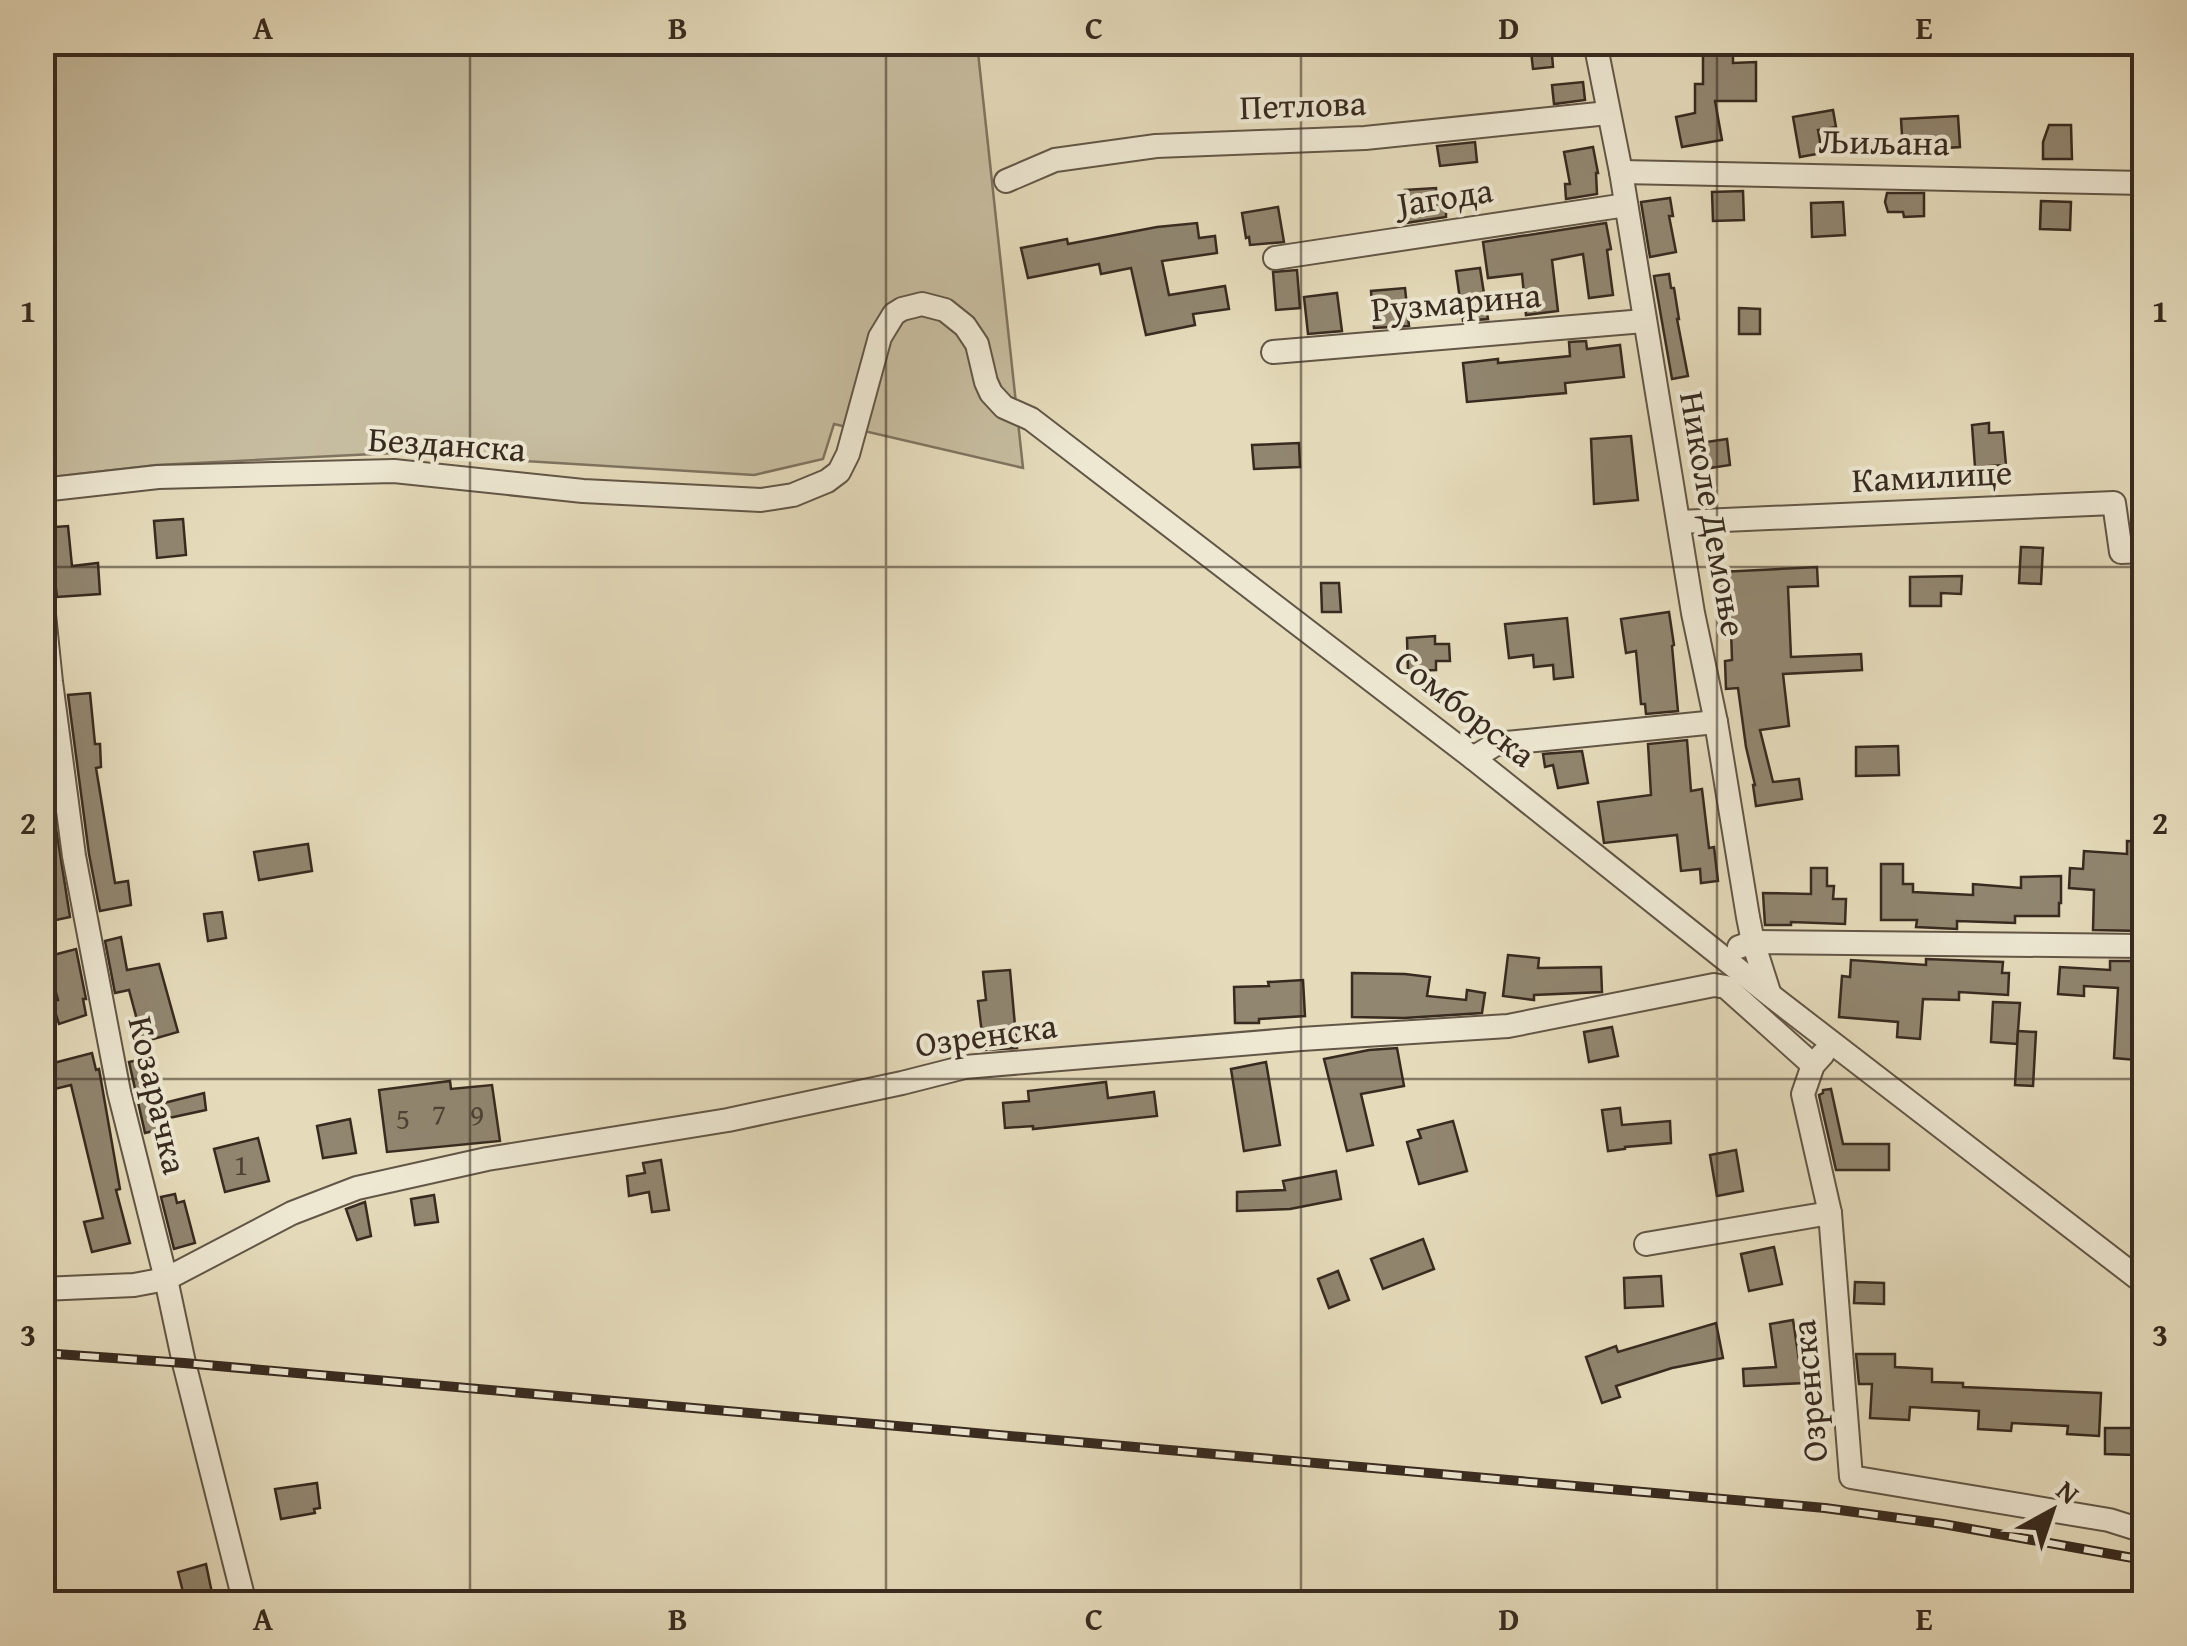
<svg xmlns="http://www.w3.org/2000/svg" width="2187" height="1646" font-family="'Gentium Book Plus',serif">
<rect width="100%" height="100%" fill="#e5dbbb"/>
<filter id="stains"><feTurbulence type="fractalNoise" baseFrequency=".002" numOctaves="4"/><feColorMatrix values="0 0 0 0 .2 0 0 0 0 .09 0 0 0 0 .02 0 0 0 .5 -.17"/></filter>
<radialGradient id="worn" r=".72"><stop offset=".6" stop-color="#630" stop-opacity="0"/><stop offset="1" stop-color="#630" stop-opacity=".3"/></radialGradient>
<polygon fill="#c7bda0" stroke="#7f7460" stroke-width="2.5" points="42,43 977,43 1023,468 834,424 823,459 754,475 394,453 157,465 43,478"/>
<g fill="#918670" stroke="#372a1f" stroke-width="2.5">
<polygon points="1530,42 1551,42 1553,67 1533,69"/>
<polygon points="1708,42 1733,42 1733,63 1756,62 1756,101 1715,101 1722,140 1682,147 1676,117 1695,113 1695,84 1703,84 1703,53 1708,53"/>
<polygon points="1583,82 1585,100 1554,104 1552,85"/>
<polygon points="1833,110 1836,127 1818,130 1822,153 1800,157 1793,117"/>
<polygon points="1958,116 1960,147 1903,151 1901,119"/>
<polygon points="2049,125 2071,125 2072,159 2043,159 2043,142"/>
<polygon points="1475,142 1477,162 1440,166 1437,146"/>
<polygon points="1593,147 1598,173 1596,173 1597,194 1566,199 1565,184 1570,184 1564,152"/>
<polygon points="1436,188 1437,204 1446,204 1446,217 1406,223 1405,190"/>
<polygon points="1743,191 1744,220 1713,221 1712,192"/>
<polygon points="1887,193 1924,193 1924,216 1904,217 1903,212 1888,212 1885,202"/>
<polygon points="1670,198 1673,216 1669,216 1676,252 1650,257 1641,202"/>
<polygon points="2041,201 2071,202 2070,230 2040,229"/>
<polygon points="1843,202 1845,235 1812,237 1811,203"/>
<polygon points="1278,207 1284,242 1250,245 1249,237 1246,238 1242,213"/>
<polygon points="1197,223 1199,238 1215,236 1217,253 1162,261 1169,295 1225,286 1229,309 1193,314 1195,325 1146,335 1131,268 1101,274 1099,264 1028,278 1021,248 1067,239 1068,244 1157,227"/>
<polygon points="1606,223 1611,249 1607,250 1613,295 1589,298 1583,254 1552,260 1558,311 1526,315 1522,274 1488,278 1483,242"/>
<polygon points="1480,268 1488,319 1463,321 1456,271"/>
<polygon points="1297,270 1300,308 1276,310 1273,272"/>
<polygon points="1669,274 1671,288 1674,288 1679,319 1677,319 1688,376 1672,379 1654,276"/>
<polygon points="1405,288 1409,326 1374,328 1371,291"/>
<polygon points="1337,293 1342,331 1308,334 1304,297"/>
<polygon points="1739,308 1760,309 1760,334 1739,334"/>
<polygon points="1586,341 1587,349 1620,345 1624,377 1565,383 1566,393 1467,402 1463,363 1498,359 1498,363 1570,356 1569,342"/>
<polygon points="1989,423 1989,433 2003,432 2006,465 1975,467 1972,425"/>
<polygon points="1631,436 1638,500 1594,504 1591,439"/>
<polygon points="1727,439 1730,465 1697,470 1693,444"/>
<polygon points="1299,443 1300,467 1254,469 1252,445"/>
<polygon points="183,519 186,555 157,558 154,521"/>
<polygon points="68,526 72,566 98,563 100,594 57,597 52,556 42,557 42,528"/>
<polygon points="2021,547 2043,548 2041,584 2019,583"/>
<polygon points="1817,567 1818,586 1788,587 1791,657 1861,654 1862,670 1783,674 1789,726 1760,730 1773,782 1799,779 1802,799 1756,806 1753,785 1755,785 1746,747 1738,688 1726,689 1725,661 1732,660 1730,601 1722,601 1720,572"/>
<polygon points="1962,576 1961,594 1941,593 1941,606 1910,606 1910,577"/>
<polygon points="1321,583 1339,583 1341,612 1322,612"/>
<polygon points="1669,612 1674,645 1672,646 1678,711 1646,714 1645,704 1641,704 1636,651 1626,653 1621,619"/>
<polygon points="1567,618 1573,677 1554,679 1553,665 1534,667 1533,655 1509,658 1505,624"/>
<polygon points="1435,636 1435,644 1449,644 1450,661 1436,661 1436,670 1408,671 1407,638"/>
<polygon points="90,693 95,744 100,744 101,767 96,768 115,883 128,881 131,905 100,911 89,854 68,695"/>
<polygon points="1687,740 1691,791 1702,789 1709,848 1714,847 1718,881 1701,883 1700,869 1681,871 1677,835 1604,843 1598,802 1651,795 1648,744"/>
<polygon points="1898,746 1899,775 1856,776 1856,747"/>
<polygon points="1582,751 1588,783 1558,788 1553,765 1545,767 1543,754"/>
<polygon points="51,796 70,917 42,923 42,797"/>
<polygon points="2127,841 2144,842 2144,931 2093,930 2094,890 2069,888 2070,868 2083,869 2084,851 2127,854"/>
<polygon points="308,844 312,871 259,880 254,852"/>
<polygon points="1881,864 1903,864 1903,884 1913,884 1913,892 1973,895 1973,884 2021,888 2021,877 2061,876 2061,903 2059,903 2059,916 2015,916 2015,923 1957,921 1957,929 1916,927 1917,920 1881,920"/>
<polygon points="1811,868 1827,868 1827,886 1834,886 1833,899 1846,899 1845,924 1791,922 1791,925 1765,925 1763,893 1811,894"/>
<polygon points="222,912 226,938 208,941 204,914"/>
<polygon points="121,937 127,970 159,964 178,1032 143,1042 129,990 115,993 105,941"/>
<polygon points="76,949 86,999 83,999 86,1015 59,1024 52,1002 58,1000 46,957"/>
<polygon points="1508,955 1539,958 1538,968 1601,967 1602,992 1534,995 1534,1000 1503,996"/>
<polygon points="1926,959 2003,962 2002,973 2009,973 2008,995 1959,992 1959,1000 1923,999 1920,1039 1897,1037 1898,1022 1839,1017 1842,976 1850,977 1851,960 1926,965"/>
<polygon points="2110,961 2142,961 2144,1013 2139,1012 2136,1060 2114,1058 2118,988 2084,986 2084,996 2058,994 2060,967 2110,970"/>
<polygon points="1010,970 1017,1048 984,1050 978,1001 986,1000 983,972"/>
<polygon points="1352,973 1405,974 1430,977 1427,996 1466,1000 1467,990 1485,993 1482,1013 1404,1018 1352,1017"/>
<polygon points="1303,980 1305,1016 1259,1019 1259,1023 1235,1023 1234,987 1269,986 1268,982"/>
<polygon points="1993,1002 2020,1003 2017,1044 1991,1042"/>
<polygon points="1612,1027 1618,1056 1589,1062 1584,1032"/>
<polygon points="2018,1031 2036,1032 2033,1086 2015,1085"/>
<polygon points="1397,1048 1404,1086 1361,1094 1373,1145 1347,1151 1324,1059 1369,1050"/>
<polygon points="92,1053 96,1070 99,1069 120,1189 116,1190 130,1243 92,1252 84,1222 103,1218 71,1085 42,1092 42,1066"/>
<polygon points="149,1058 160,1104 204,1093 206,1110 169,1118 171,1127 145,1133 129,1062"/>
<polygon points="1266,1062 1280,1145 1244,1151 1231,1069"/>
<polygon points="450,1081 451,1089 492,1085 500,1141 387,1152 379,1090"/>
<polygon points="1106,1082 1108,1098 1154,1092 1157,1116 1033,1129 1033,1126 1005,1128 1003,1103 1029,1101 1028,1091"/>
<polygon points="1831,1089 1843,1144 1889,1144 1889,1170 1836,1170 1819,1095 1823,1093 1823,1090"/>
<polygon points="1620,1108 1622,1125 1670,1121 1671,1143 1625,1147 1625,1149 1608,1151 1602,1110"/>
<polygon points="350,1119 356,1153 323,1158 317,1126"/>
<polygon points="1453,1121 1467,1171 1419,1184 1407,1142 1421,1138 1418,1130"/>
<polygon points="258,1138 269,1181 225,1192 214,1149"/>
<polygon points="1736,1150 1743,1191 1717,1196 1710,1155"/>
<polygon points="661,1160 669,1210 652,1212 649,1192 629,1196 627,1176 645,1173 643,1163"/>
<polygon points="1336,1171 1341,1199 1290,1209 1237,1211 1237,1192 1285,1190 1283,1181"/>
<polygon points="175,1194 177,1203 184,1201 195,1243 174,1249 161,1197"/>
<polygon points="434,1195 438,1222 415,1225 411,1199"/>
<polygon points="365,1202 371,1236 357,1240 346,1209"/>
<polygon points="1423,1239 1434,1269 1383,1289 1371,1259"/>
<polygon points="1774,1247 1782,1284 1749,1291 1741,1254"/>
<polygon points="1338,1271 1349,1300 1329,1308 1318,1279"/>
<polygon points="1661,1276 1663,1306 1625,1308 1624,1278"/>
<polygon points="1855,1282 1884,1283 1884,1304 1854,1303"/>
<polygon points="1793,1320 1799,1360 1804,1360 1805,1383 1744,1386 1743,1369 1776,1367 1770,1324"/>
<polygon points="1716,1323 1723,1358 1672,1368 1616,1386 1620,1397 1602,1403 1586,1357 1616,1346 1618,1352"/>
<polygon points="1856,1354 1895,1354 1895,1367 1932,1369 1932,1382 1963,1383 1963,1387 2101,1393 2099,1436 2067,1434 2068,1426 2012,1423 2011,1431 1978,1429 1979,1411 1910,1407 1909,1420 1870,1418 1872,1384 1859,1384"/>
<polygon points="2105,1428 2135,1428 2135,1455 2105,1454"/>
<polygon points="317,1483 320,1508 314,1509 315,1513 281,1519 275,1489"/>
<polygon points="206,1564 212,1593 185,1600 178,1572"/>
</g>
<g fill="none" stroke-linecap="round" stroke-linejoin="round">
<g stroke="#625646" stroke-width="26">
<g id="minor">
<polyline points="1595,42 1621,172 1693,613 1716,722 1748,917 1753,942 1769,992"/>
<polyline points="1621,172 2144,183"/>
<polyline points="1006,181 1055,160 1156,146 1365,138 1608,113"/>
<polyline points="1275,258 1626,205"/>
<polyline points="1273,352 1644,321"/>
<polyline points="42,490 158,477 394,471 583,491 761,500 793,495 827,481 839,472 848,454 880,337 894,314 902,309 922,304 945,310 965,326 977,344 986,382 991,393 1004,407 1031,419 1473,758 1770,995 2144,1283"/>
<polyline points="1679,522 2114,503 2121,552 2144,551"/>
<polyline points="42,595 51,682 74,856 119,1092 166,1279 184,1363 245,1604"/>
<polyline points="1473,758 1496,744 1716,722"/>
<polyline points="1739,947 1753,942 2144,946"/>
<polyline points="1823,1054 1813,1065 1803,1094 1830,1213 1851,1477 2109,1520 2144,1531"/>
<polyline points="1646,1244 1830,1213"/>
<polyline points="42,1289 134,1285 166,1279 292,1213 357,1188 487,1159 728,1120 902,1083 965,1067 1301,1039 1508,1026 1714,985 1726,987 1813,1065"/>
</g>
</g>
<use href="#minor" stroke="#eee8d3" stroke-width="22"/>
<g stroke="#372a1f" stroke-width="10">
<polyline id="rail" points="42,1353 184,1363 1825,1508 1943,1524 2144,1560"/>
</g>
<use href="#rail" stroke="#eee8d3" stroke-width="6" stroke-dasharray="19" stroke-linecap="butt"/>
</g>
<path fill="none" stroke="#372a1f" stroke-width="2.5" stroke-opacity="0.55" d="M470 42V1604M886 42V1604M1301 42V1604M1717 42V1604M42 567H2144M42 1079H2144"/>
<g text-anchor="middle" stroke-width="8" stroke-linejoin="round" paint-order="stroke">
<g font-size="30" fill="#4e4133">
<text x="439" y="1124">7</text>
<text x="477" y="1125">9</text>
<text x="403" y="1129">5</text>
<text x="241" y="1175">1</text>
</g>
<g font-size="35" fill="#372a1f" stroke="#eee8d3">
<text transform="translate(1303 105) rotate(-2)" y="12">Петлова</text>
<text transform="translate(1884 142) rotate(1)" y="12">Љиљана</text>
<text transform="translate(1445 197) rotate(-9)" y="12">Јагода</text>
<text transform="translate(1456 302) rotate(-5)" y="12">Рузмарина</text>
<text transform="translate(447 444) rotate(4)" y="12">Безданска</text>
<text transform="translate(1932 476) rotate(-3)" y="12">Камилице</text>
<text transform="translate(1713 514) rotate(80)" y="12">Николе Демоње</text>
<text transform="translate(1465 708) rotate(38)" y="12">Сомборска</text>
<text transform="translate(986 1035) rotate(-8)" y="12">Озренска</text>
<text transform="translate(158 1095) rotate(77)" y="12">Козарачка</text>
<text transform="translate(1809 1391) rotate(-95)" y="12">Озренска</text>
</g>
</g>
<rect width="2187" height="1646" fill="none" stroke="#e5dbbb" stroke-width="110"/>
<g transform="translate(2052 1511) rotate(40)" stroke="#eee8d3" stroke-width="8" paint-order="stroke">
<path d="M0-8L18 38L0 25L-18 38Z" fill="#372a1f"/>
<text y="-15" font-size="28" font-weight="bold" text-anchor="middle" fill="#372a1f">N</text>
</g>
<rect x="55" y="55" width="2077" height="1536" fill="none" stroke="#372a1f" stroke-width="4"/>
<g font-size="32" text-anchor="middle" font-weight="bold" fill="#372a1f">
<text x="263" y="39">A</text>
<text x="678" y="39">B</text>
<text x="1094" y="39">C</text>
<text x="1509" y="39">D</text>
<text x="1924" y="39">E</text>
<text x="28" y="322">1</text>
<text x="2160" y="322">1</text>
<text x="28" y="834">2</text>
<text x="2160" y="834">2</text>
<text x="28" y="1346">3</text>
<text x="2160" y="1346">3</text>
<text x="263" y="1630">A</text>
<text x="678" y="1630">B</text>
<text x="1094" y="1630">C</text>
<text x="1509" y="1630">D</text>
<text x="1924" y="1630">E</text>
</g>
<rect width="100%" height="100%" filter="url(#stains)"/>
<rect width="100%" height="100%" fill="url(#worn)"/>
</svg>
